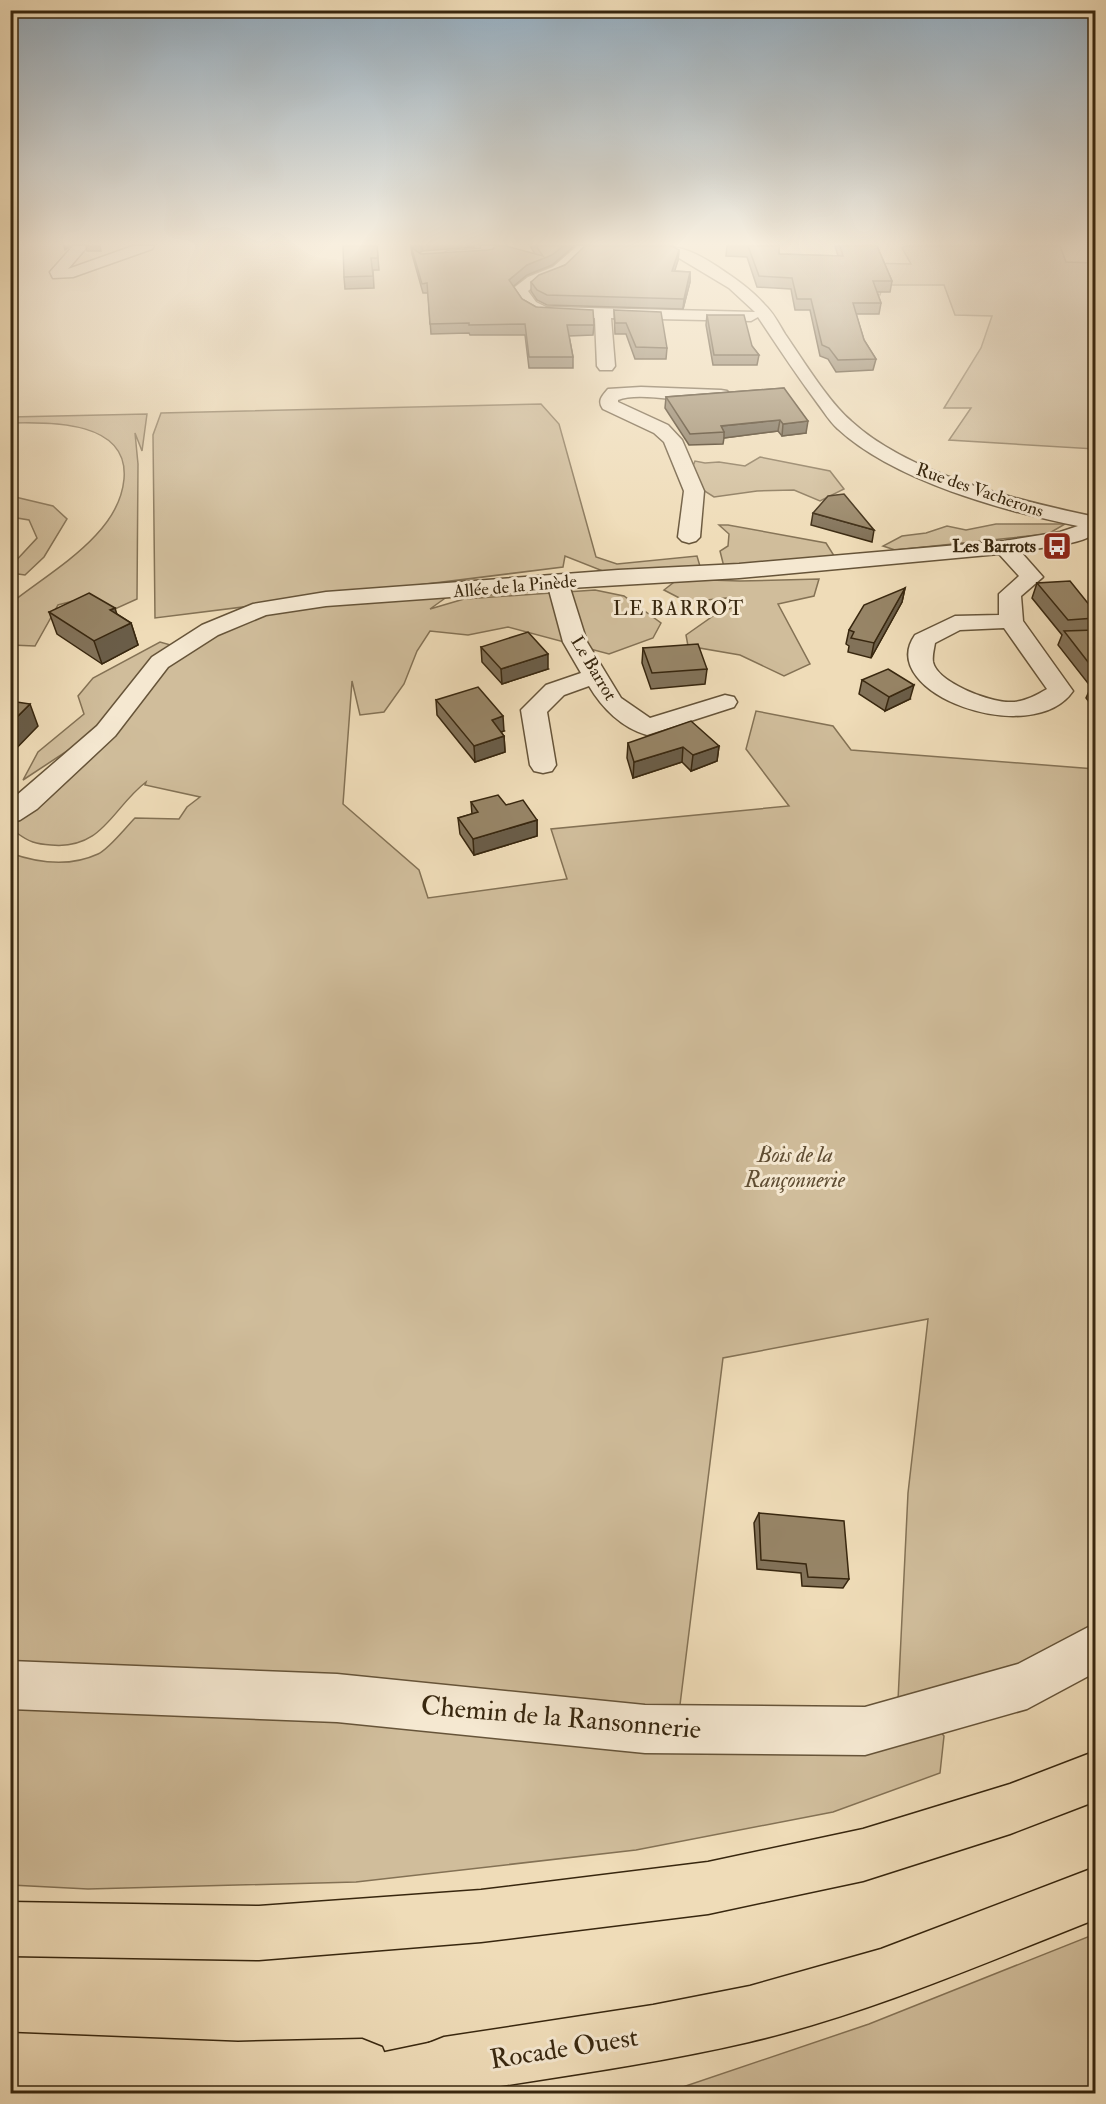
<svg xmlns="http://www.w3.org/2000/svg" width="1106" height="2104" font-family="'IM FELL Double Pica',serif">
<rect width="100%" height="100%" fill="#efdcb8"/>
<filter id="stains"><feTurbulence type="fractalNoise" baseFrequency=".00333" numOctaves="4"/><feColorMatrix values="0 0 0 0 .2 0 0 0 0 .09 0 0 0 0 .02 0 0 0 .5 -.17"/></filter>
<radialGradient id="worn" r=".72"><stop offset=".6" stop-color="#630" stop-opacity="0"/><stop offset="1" stop-color="#630" stop-opacity=".3"/></radialGradient>
<g fill="#d0bd9b" stroke="#847255" stroke-width="1.5" fill-rule="evenodd">
<polygon points="905,246 1060,246 1066,262 1095,263 1095,449 949,440 971,408 944,408 981,348 992,316 955,315 944,285 883,285 880,295 842,294 866,263 911,264 902,248"/>
<polygon points="541,404 559,424 596,557 617,564 697,556 702,573 618,577 565,556 563,567 155,618 153,435 161,413"/>
<path d="M147 414 142 451 135 433 138 464 137 599 115 609 88 597 58 605 35 646 11 645V603C39 581 72 561 96 535 112 518 122 501 124 479 129 421 52 422 11 423V417Z"/>
<polygon points="760,457 830,471 844,489 820,501 794,490 757,491 714,497 703,490 693,466 695,461 705,463 719,462 745,466"/>
<polygon points="11,496 53,506 67,519 44,557 25,575 11,573 11,566 37,538 29,520 11,517"/>
<polygon points="996,524 1065,524 1048,534 895,550 883,546 902,536 926,533 947,526 966,530"/>
<polygon points="719,525 728,525 826,543 838,562 725,571 720,551 728,546 729,534"/>
<polygon points="678,579 740,581 819,579 814,596 778,604 810,664 784,676 740,655 688,646 686,635 716,614 744,603 726,598 687,602 664,590"/>
<path d="M595 590 624 596 661 623 653 638 609 654 508 627 468 635 430 631 417 651 404 684 384 712 360 715 352 681 343 804 419 870 428 898 567 879 551 829 789 806 746 749 756 711 833 726 851 750 1095 769V1646L925 1714 944 1736 940 1773 833 1812 636 1850 356 1882 88 1889 11 1885 10 853C38 863 70 867 98 854 109 849 126 827 135 818L179 819 187 807 200 797 145 785 146 782C112 808 103 850 51 845 36 844 29 842 17 833V822L96 745 73 747 23 780 38 752 84 714 78 696 93 678 160 642 181 648 246 613 455 591 430 609 464 599ZM928 1319 908 1493 897 1721 677 1729 723 1358Z"/>
<polygon points="1095,1934 1095,2093 665,2093 869,2024"/>
</g>
<g fill="none" stroke-linecap="round" stroke-linejoin="round">
<g stroke="#665439" stroke-width="3">
<g id="minor">
<polygon points="73,246 88,246 68,269 133,246 154,246 152,249 73,277 53,278 50,272"/>
<polygon points="481,246 499,246 493,256 488,257 448,259 441,255 448,251 481,249"/>
<path d="M577 246H593L563 273 538 283 528 291 536 302 546 307 755 312 729 288 659 246C683 246 698 254 718 267 734 278 751 289 764 304 773 312 779 324 785 334 803 360 828 401 851 421 910 475 1019 501 1096 517 1096 522 1098 532 1092 535 1079 545 1036 548 1020 551L1043 577 1021 596 1023 621 1073 691C1033 750 874 693 915 635L955 616 999 615V594L1019 576 999 554 739 578 570 588 587 642 621 698 650 718 725 695 734 697 737 702 734 707 647 735C622 728 602 708 589 686L564 695 547 712 556 765 552 771 543 773 534 771 530 765 521 710 546 685 581 673 563 642 549 590 326 606 266 615 218 635 168 667 115 736 37 809 20 820 10 823V801L97 726 152 657 202 625 253 604 326 592 618 570 739 564 1004 541 1060 532 1078 526C1004 511 894 481 838 429 830 422 824 412 818 404 797 376 778 347 758 317L751 321 611 318 615 366 612 370H600L597 366 595 318 537 315 524 308 511 290 528 277 553 267ZM1004 628 1047 689C1035 696 1022 703 1008 702 989 702 937 682 933 662 932 656 934 649 935 643L960 630Z"/>
<path d="M641 387 721 390 727 391 730 395 727 399C696 407 642 390 618 400V402L668 425 682 440 704 491 700 537 696 541 689 543 682 541 678 537 684 491 664 442 654 433 603 409C597 401 602 396 608 389Z"/>
<polygon points="1096,1623 1096,1672 1027,1709 865,1755 645,1753 337,1722 10,1709 10,1661 337,1674 645,1705 865,1707 1018,1664"/>
</g>
</g>
<g stroke="#38270f" stroke-width="3">
<g id="major">
<polygon points="1096,1751 1096,1801 1010,1834 863,1881 708,1914 481,1942 259,1960 10,1956 10,1902 259,1906 481,1890 708,1862 863,1829 1010,1784"/>
<path d="M1096 1867V1919C982 1964 868 2014 749 2042 654 2064 558 2077 462 2092L444 2093 424 2085 416 2065 424 2045 444 2037 653 2005 750 1986 881 1949Z"/>
<polygon points="10,2033 238,2042 362,2039 382,2047 390,2067 382,2087 366,2094 119,2094 10,2089"/>
</g>
</g>
<g stroke="#38270f" stroke-width="3">
<polygon id="highway" points="462,2036 482,2044 490,2064 482,2084 462,2092 295,2094 303,2074 323,2065"/>
</g>
<use href="#minor" fill="#f5e8d1" fill-rule="evenodd"/>
<use href="#major" fill="#efdcb8" fill-rule="evenodd"/>
<use href="#highway" fill="#efdcb8" fill-rule="evenodd"/>
</g>
<g fill="#827259" stroke="#38270f" stroke-width="1.5">
<polygon points="86,246 100,246 101,251 87,251"/>
<polygon points="377,246 379,270 373,270 374,288 345,289 344,277"/>
<polygon points="411,246 474,246 474,247 422,251 420,253 421,254 535,254 530,246 574,246 552,265 527,275 513,286 522,299 536,307 594,325 593,335 569,336 573,357 573,368 529,368 525,335 470,335 469,333 431,334 428,293 423,293 412,254"/>
<polygon points="727,246 779,246 779,254 838,256 835,246 877,246 892,281 890,292 877,292 881,303 879,314 856,314 864,340 876,359 873,370 836,372 828,359 820,356 810,310 795,310 791,289 757,287 747,257 726,256"/>
<polygon points="679,250 678,260 674,271 690,272 690,282 683,309 547,305 537,300 531,291 531,282 565,265"/>
<polygon points="614,310 667,348 666,359 635,359 626,334 615,334"/>
<polygon points="707,315 752,346 759,355 757,365 713,365 706,325"/>
<polygon points="784,388 806,433 782,436 778,431 724,438 723,444 689,445 665,408 666,397"/>
<polygon points="813,513 874,530 872,542 811,525"/>
<polygon points="1037,583 1095,612 1095,710 1086,698 1091,687 1058,645 1062,635 1032,598"/>
<polygon points="905,588 902,602 871,658 848,652 849,646 846,644 849,630"/>
<polygon points="49,612 117,614 131,623 138,645 102,664 57,634"/>
<polygon points="481,647 548,669 502,684 482,662"/>
<polygon points="643,648 707,669 705,684 651,689 642,663"/>
<polygon points="862,680 910,699 885,711 859,694"/>
<polygon points="436,700 504,731 501,732 504,736 505,752 475,762 437,715"/>
<polygon points="628,743 719,746 717,761 691,771 682,762 633,778 627,758"/>
<polygon points="471,802 506,805 537,820 537,836 474,855 460,834 458,818 472,814"/>
<polygon points="759,1513 849,1579 843,1588 802,1586 801,1573 757,1569 754,1523"/>
</g>
<g fill="#6a5d48" stroke="#38270f" stroke-width="1.5">
<polygon points="64,246 70,246 65,250"/>
<polygon points="415,246 422,246 422,251 414,257 412,248"/>
<polygon points="563,246 574,246 552,265 527,275 509,290 509,280 527,265"/>
<polygon points="679,250 678,260 672,280 672,271"/>
<polygon points="690,272 690,282 683,309 684,299"/>
<polygon points="780,420 778,431 724,438 724,432 721,426"/>
<polygon points="808,421 806,433 782,436 783,424"/>
<polygon points="905,588 902,602 871,658 874,643"/>
<polygon points="115,608 121,628 131,623 138,645 102,664 94,641 110,610"/>
<polygon points="548,654 548,669 502,684 501,669"/>
<polygon points="914,685 910,699 885,711 889,697"/>
<polygon points="30,704 38,726 10,755 10,724"/>
<polygon points="503,716 504,731 492,735 492,720"/>
<polygon points="504,736 505,752 475,762 474,746"/>
<polygon points="719,746 717,761 691,771 693,755"/>
<polygon points="683,747 682,762 633,778 634,762"/>
<polygon points="537,820 537,836 474,855 473,839"/>
</g>
<g fill="#978567" stroke="#38270f" stroke-width="1.5">
<polygon points="343,246 377,246 378,258 371,258 373,276 344,277"/>
<polygon points="411,246 415,246 412,248 421,254 488,250 493,249 495,246 506,246 543,256 536,246 563,246 552,255 527,265 509,280 522,299 536,307 593,310 594,325 567,325 573,357 529,357 525,324 469,325 469,323 430,324 427,283 422,284"/>
<polygon points="585,246 672,246 679,250 672,271 690,272 684,299 547,295 537,290 531,282 539,275 565,265"/>
<polygon points="748,246 779,246 779,254 843,256 840,246 877,246 892,281 873,281 881,303 853,303 864,340 876,359 838,360 829,348 822,345 811,299 797,299 792,278 759,276"/>
<polygon points="614,310 661,312 667,348 636,347 626,323 615,323"/>
<polygon points="707,315 744,315 752,346 759,355 714,355"/>
<polygon points="784,388 808,421 783,424 780,420 721,426 724,432 690,434 666,397"/>
<polygon points="844,494 874,530 813,513 828,496"/>
<polygon points="1070,581 1095,612 1095,618 1068,620 1037,583"/>
<polygon points="905,588 874,643 851,638 854,632 849,630 864,605"/>
<polygon points="89,593 115,608 110,610 131,623 94,641 49,612"/>
<polygon points="1095,630 1095,671 1064,631"/>
<polygon points="528,632 548,654 501,669 481,647"/>
<polygon points="698,644 707,669 652,673 643,648"/>
<polygon points="888,669 914,685 889,697 862,680"/>
<polygon points="478,687 503,716 492,720 504,736 474,746 436,700"/>
<polygon points="10,701 30,704 10,724"/>
<polygon points="691,721 719,746 693,755 683,747 634,762 628,743"/>
<polygon points="498,795 506,805 523,800 537,820 473,839 458,818 478,812 471,802"/>
<polygon points="759,1513 844,1521 849,1579 808,1577 806,1564 761,1560"/>
</g>
<linearGradient id="sky" x2="0" y2="1"><stop stop-color="#92abbe"/><stop offset="0.45" stop-color="#f8efdf"/><stop offset="1" stop-color="#f8efdf" stop-opacity="0"/></linearGradient>
<rect width="1106" height="541" fill="url(#sky)"/>
<defs>
<g id="bus-square" transform="scale(1.5)"><rect x="-9" y="-9" width="18" height="18" rx="4" fill="#8f2418" stroke="#f5e8d1"/><path d="M-5-6H5V4H4V6H2V4H-2V6H-4V4H-5ZM-3.5-4V0h7V-4ZM-3.5 1.2v1.5H-2V1.2ZM2 1.2v1.5H3.5V1.2Z" fill="#fff"/></g>
</defs>
<g fill-rule="evenodd">
<use href="#bus-square" x="1057" y="546"/>
</g>
<g text-anchor="middle" stroke-width="6" stroke-linejoin="round" paint-order="stroke">
<g font-size="18" fill="#38270f" stroke="#f5e8d1">
<text transform="translate(980 490) rotate(19)" y="6">Rue des Vacherons</text>
<text transform="translate(515 586) rotate(-5)" y="6">Allée de la Pinède</text>
<text transform="translate(594 668) rotate(59)" y="6">Le Barrot</text>
</g>
<g font-size="18" font-weight="bold" fill="#38270f" stroke="#f5e8d1" text-anchor="end">
<text x="1036" y="552">Les Barrots</text>
</g>
<g font-size="20" letter-spacing="1.5" fill="#38270f" stroke="#f5e8d1">
<text x="679" y="615">LE BARROT</text>
</g>
<g font-size="22" font-style="italic" fill="#5e4c32" stroke="#f5e8d1">
<text x="795" y="1162">Bois de la<tspan x="795" dy="25">Rançonnerie</tspan></text>
</g>
<g font-size="27" fill="#38270f" stroke="#f5e8d1">
<text transform="translate(561 1717) rotate(5)" y="9">Chemin de la Ransonnerie</text>
<text transform="translate(564 2048) rotate(-9)" y="9">Rocade Ouest</text>
</g>
</g>
<rect width="1106" height="2104" fill="none" stroke="#efdcb8" stroke-width="36"/>
<rect x="12" y="12" width="1082" height="2080" fill="none" stroke="#38270f" stroke-width="3"/>
<rect x="18" y="18" width="1070" height="2068" fill="none" stroke="#38270f" stroke-width="1.5"/>
<rect width="100%" height="100%" filter="url(#stains)"/>
<rect width="100%" height="100%" fill="url(#worn)"/>
</svg>
